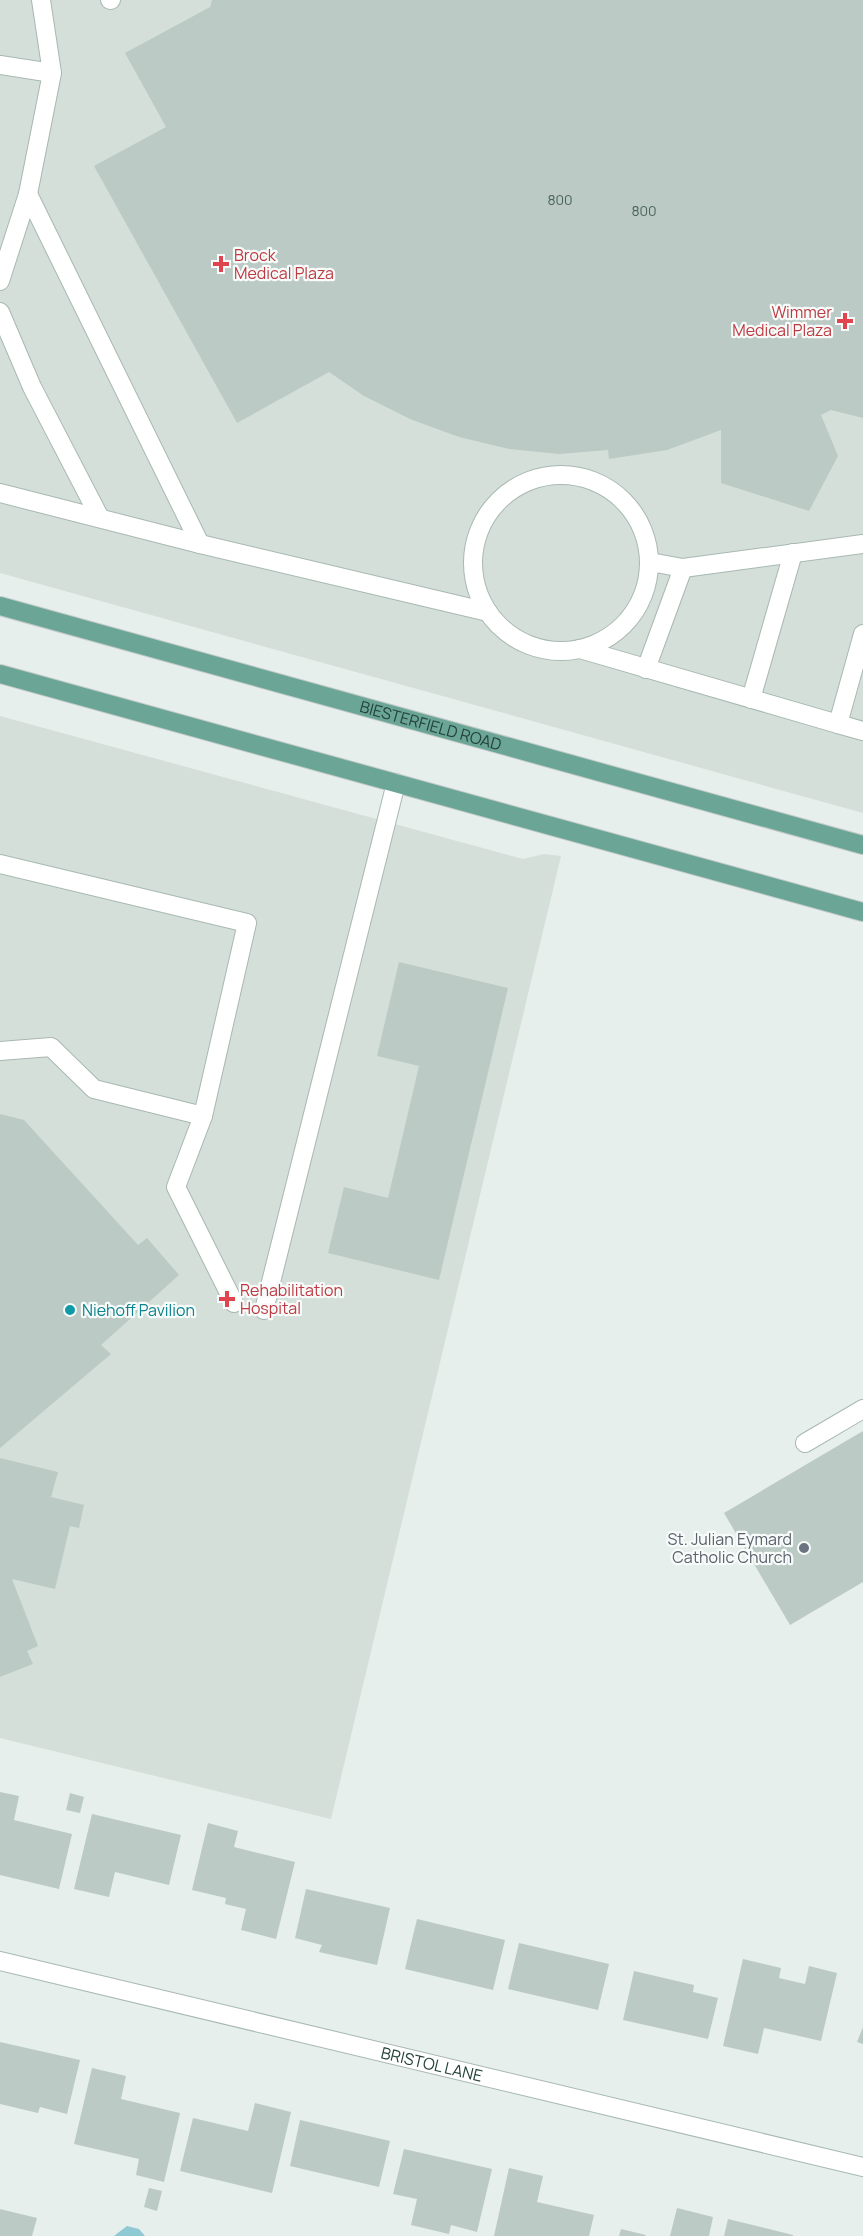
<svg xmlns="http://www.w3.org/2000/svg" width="863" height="2236" font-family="Manrope,sans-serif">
<rect width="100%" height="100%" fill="#e6efeb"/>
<g fill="#d4dfda">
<polygon points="0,0 863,0 863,813 0,573"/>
<polygon points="0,716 523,859 544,854 561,856 331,1819 0,1738"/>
</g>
<polygon fill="#8ec9d4" points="127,2226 139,2229 145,2236 114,2236"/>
<g fill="#bbcac4">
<polygon points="212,0 863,0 863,418 831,410 821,415 838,456 809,511 721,483 721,430 667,450 609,459 608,450 559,454 509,449 459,437 410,419 364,396 329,372 237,423 94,166 166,127 125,53 210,7"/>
<polygon points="399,962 508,988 439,1280 328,1253 344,1187 388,1198 419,1066 377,1056"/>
<polygon points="0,1114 24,1120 138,1245 147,1238 179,1275 101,1345 111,1354 0,1448"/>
<polygon points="863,1431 863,1582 790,1625 724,1513"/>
<polygon points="0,1458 58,1472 51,1497 84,1505 79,1528 70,1526 55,1589 12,1579 38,1646 27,1651 33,1664 0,1677"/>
<polygon points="0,1792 19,1796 14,1820 72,1834 59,1889 0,1875"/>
<polygon points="70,1793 84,1797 80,1813 66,1810"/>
<polygon points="92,1814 181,1835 169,1885 115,1872 109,1897 74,1889"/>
<polygon points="208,1823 238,1831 234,1847 295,1862 276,1939 241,1930 246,1909 225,1904 226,1898 192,1890"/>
<polygon points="306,1889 390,1908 377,1965 319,1952 322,1945 295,1938"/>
<polygon points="417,1919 505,1940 493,1990 405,1969"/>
<polygon points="519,1943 609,1964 598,2010 508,1989"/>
<polygon points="743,1959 781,1968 779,1978 805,1984 809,1966 837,1973 821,2041 764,2028 758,2054 723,2046"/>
<polygon points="634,1971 694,1985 693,1992 718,1998 708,2039 623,2020"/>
<polygon points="863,2027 863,2044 857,2042"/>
<polygon points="0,2042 80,2060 67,2114 40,2107 38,2113 0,2104"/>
<polygon points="92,2068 126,2076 121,2099 180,2113 164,2182 136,2175 139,2159 74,2144"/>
<polygon points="255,2103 291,2112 272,2193 180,2171 193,2118 248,2131"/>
<polygon points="300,2120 390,2141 379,2187 290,2166"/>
<polygon points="404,2149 492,2169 477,2232 451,2225 449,2234 411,2225 417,2199 393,2194"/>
<polygon points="509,2168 543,2176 537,2202 594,2215 589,2236 494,2236"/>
<polygon points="149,2188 162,2191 157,2211 144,2207"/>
<polygon points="677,2208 713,2217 709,2236 670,2236"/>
<polygon points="0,2209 37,2218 32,2236 0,2236"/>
<polygon points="728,2219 793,2235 793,2236 724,2236"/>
<polygon points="621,2229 646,2235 645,2236 619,2236"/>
</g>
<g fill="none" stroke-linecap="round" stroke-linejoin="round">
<g stroke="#a8b8b2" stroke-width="20">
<g id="minor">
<polyline points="110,0 111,0"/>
<polyline points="0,65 52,73 41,0"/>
<polyline points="28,194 200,544"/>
<polyline points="0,281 28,194 52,73"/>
<polyline points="0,312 32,387 100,518"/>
<circle cx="561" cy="563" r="88"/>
<polyline points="0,493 200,544 488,612"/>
<polyline points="650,562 683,568 863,544"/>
<polyline points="863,634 838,724 863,731"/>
<polyline points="580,649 838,724"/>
<polyline points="646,669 683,568"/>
<polyline points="751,699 793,553"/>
<polyline points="0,864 247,923 203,1116 94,1089 51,1047 0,1051"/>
<polyline points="203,1116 176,1187 234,1303"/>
<polyline points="264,1310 396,783"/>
<polyline points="805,1443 863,1409"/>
<path id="s1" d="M0 1961 863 2167"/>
</g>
</g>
<g stroke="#c2cac8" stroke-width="20">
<g id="major">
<path id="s2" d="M0 606 863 845"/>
<polyline points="0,674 863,912"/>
</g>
</g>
<use href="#minor" stroke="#fff" stroke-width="18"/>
<use href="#major" stroke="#6aa596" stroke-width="18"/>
</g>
<g fill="#e0444e" stroke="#f7fbf9" stroke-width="2">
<path d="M218 255h6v6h6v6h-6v6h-6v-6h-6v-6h6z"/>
<path d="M842 312h6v6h6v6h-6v6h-6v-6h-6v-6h6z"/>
<path d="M224 1290h6v6h6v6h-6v6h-6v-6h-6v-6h6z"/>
</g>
<circle fill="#0f9aa8" stroke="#f7fbf9" stroke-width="2" cx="70" cy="1310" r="6"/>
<circle fill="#6b7280" stroke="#f7fbf9" stroke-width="2" cx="804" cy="1548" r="6"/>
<g text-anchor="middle" stroke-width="4.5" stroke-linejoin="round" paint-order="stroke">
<g font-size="14" fill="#4a645c">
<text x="560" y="205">800</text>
<text x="644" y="216">800</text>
</g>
<g font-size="16" fill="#be3a42" stroke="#f7fbf9" text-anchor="start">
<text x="234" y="261">Brock<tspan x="234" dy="18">Medical Plaza</tspan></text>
<text x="832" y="318" text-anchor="end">Wimmer<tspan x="832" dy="18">Medical Plaza</tspan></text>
<text x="240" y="1296">Rehabilitation<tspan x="240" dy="18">Hospital</tspan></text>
</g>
<g font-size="16" fill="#24423a" stroke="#f7fbf9">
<text dy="6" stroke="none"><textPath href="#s2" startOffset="447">BIESTERFIELD ROAD</textPath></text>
<text dy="6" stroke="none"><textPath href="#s1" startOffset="444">BRISTOL LANE</textPath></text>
</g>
<g font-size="16" fill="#0d838f" stroke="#f7fbf9" text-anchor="start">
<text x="82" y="1316">Niehoff Pavilion</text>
</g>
<g font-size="16" fill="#5b616d" stroke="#f7fbf9" text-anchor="end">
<text x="792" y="1545">St. Julian Eymard<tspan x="792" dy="18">Catholic Church</tspan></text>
</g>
</g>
</svg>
